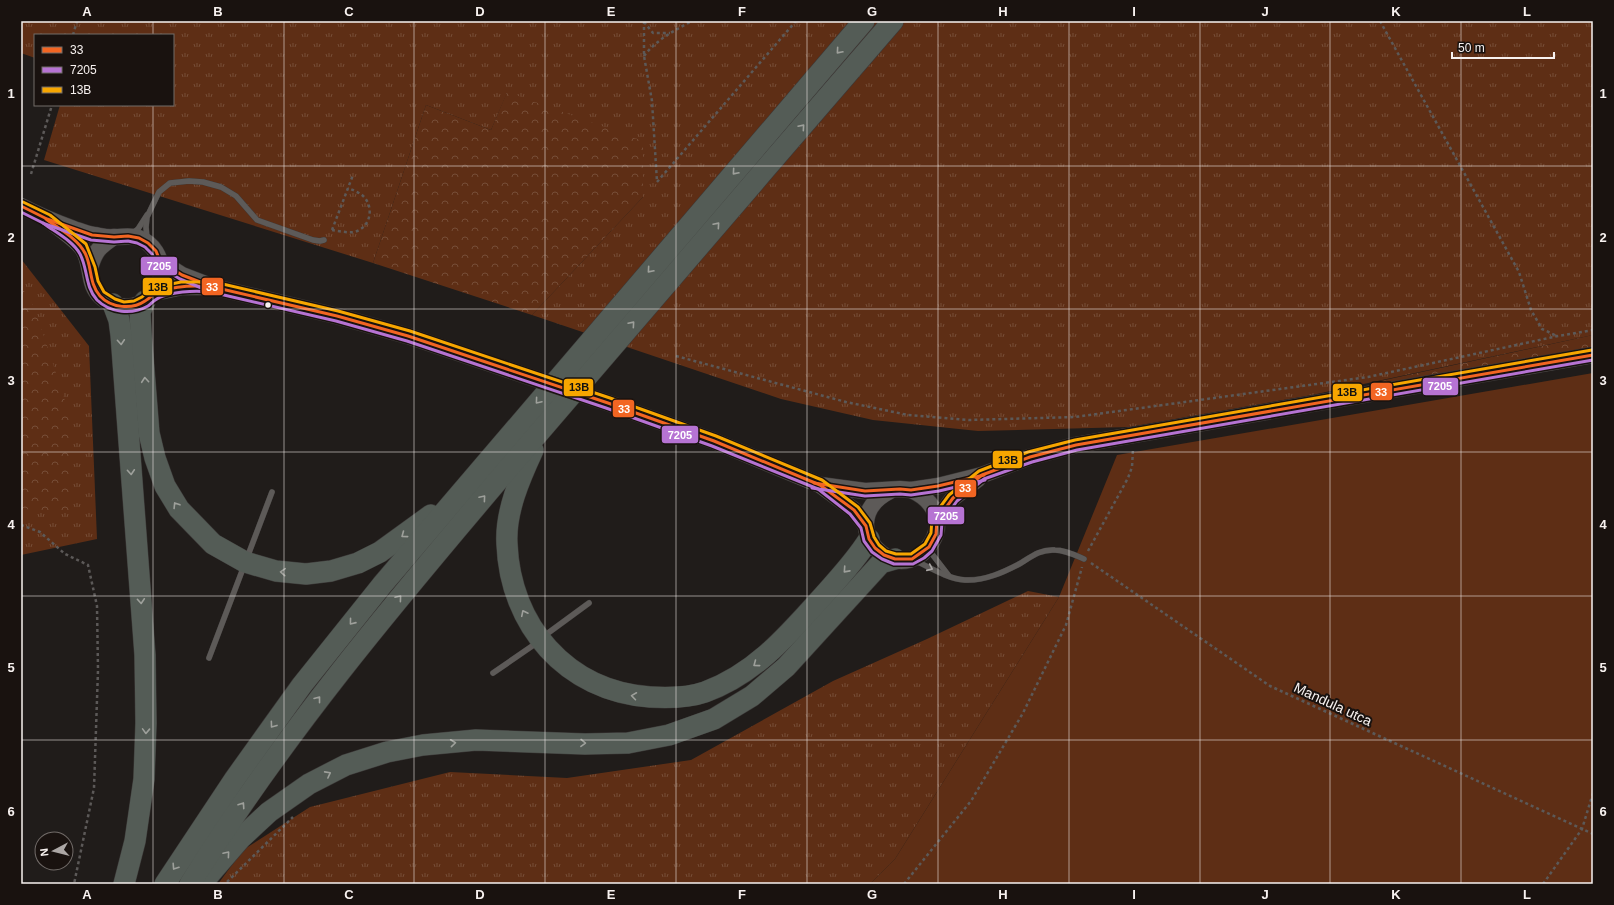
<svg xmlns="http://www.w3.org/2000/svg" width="1614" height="905" font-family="Arial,sans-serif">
<defs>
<pattern id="grass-tufts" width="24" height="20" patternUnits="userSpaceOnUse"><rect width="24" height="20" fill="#5e2e15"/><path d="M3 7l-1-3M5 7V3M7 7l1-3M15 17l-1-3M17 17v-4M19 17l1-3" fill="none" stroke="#764d37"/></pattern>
<pattern id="forest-crowns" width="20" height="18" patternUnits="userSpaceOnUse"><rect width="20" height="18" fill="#5e2e15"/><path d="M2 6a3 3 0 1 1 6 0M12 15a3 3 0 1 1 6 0" fill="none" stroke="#764d37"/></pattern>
</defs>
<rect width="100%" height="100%" fill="#201c1a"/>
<g fill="url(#grass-tufts)">
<polygon points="21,21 1593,21 1593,335 1312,395 1129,427 978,431 873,420 781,399 532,315 643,197 507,93 491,130 426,105 373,263 44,160 60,105 173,105 173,35 35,35 35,58 21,53"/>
<polygon points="21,259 89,346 97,539 21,555"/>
<polygon points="1028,591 1059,597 895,859 870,884 218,884 243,850 310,807 450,772 567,778 691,760 833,681 927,639"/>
</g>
<g fill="url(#forest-crowns)">
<polygon points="507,92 643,141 643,197 532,315 373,263 426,105 491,130"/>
<polygon points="21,286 35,309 70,416 70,511 21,509"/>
<polygon points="1593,335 1593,348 1393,385 1380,381"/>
</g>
<polygon fill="#5e2e15" points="1593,373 1593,884 870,884 895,859 1059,597 1117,455"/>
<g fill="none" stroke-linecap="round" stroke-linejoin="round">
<g stroke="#3c3938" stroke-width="6">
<g id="lane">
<polyline points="133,233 138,229 147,215"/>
<polyline points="147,239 146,227 147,217 159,192 170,183 189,181 203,182 221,187 236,196 257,220 313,240 320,241 324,240"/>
<polyline points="930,548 932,554 949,576"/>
<path d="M914 560C929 567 948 579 965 580 985 581 1004 572 1021 563 1032 556 1041 549 1055 550 1065 550 1075 555 1084 559"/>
<polyline points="544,636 589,603"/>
<polyline points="209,658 272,492"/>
<polyline points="493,673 538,642"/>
</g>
</g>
<g stroke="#3c3938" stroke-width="17">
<g id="secondary">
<path d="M21 206C38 215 55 222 74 229 80 231 87 234 94 235 101 236 108 238 115 237 123 237 131 235 139 238 169 250 167 292 139 304 121 312 97 301 92 282 89 271 89 257 82 248 75 239 56 226 47 219"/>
<polyline points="160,261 182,275 213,287 337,316 408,336 506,369"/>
<path d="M90 268C95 251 99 247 114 237"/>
<polyline points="154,293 182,287 204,287"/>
<polyline points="608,403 714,441 820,485 854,510 866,526"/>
<polyline points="820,485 865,491 900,489 911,490 938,486 982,475 1030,457 1076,445 1593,355"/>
<path d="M890 491C876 498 865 510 866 527 867 537 872 546 881 553 919 584 968 515 911 490"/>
<polyline points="937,520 953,498 978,479"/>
</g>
</g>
<g stroke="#3c3938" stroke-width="22">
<g id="highway">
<polyline points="145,301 140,312 141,332 149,433 155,458 165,486 179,509 213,544 245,562 276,571 306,574 331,571 358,563 380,552 431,515"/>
<polyline points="113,304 119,320 121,335 145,655 146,723 144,779 135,841 124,884"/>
<path d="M533 450C520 478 505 512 507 544 510 625 566 691 650 697 667 698 688 698 705 692 755 674 788 635 823 596 839 578 856 560 869 539"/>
<polyline points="203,882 241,838 269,812 309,784 346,765 387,752 423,745 476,740 585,744 628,743 669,735 714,719 752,696 786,667 881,563 895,559"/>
<polyline points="165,884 234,780 269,731 302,685 382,585 864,21"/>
<path d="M190 884C282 736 393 604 506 471 634 320 764 171 893 21"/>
</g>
</g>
<g stroke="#5c5958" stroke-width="2.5" stroke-dasharray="3 3" stroke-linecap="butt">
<polyline points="644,21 644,56 652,101 657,182"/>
<polyline points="1380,21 1519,272 1531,310 1542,329 1557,336"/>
<polyline points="644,22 653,33 670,33"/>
<polyline points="73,35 77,21"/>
<path d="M644 56C656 40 675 30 692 21"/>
<polyline points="31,174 52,105"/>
<polyline points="657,182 796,21"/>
<path d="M332 230C339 231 347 233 354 232 371 228 375 206 362 195 358 192 353 190 348 188"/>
<polyline points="332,230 353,175"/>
<polyline points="676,356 846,402 908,415 969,420 1075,417 1368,377 1558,336 1593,330"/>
<polyline points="21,525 40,532 65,554 88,565 97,606 98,670 94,788 74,884"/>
<polyline points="1088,551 1128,478 1132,467 1133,449"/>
<polyline points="1091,563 1270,686 1593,834"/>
<polyline points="227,882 293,817"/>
<polyline points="904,884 971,801 1023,713 1066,625 1082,567"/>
<polyline points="1543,884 1582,829 1593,793"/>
</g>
<use href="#lane" stroke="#5d5a58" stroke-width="5.5"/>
<use href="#secondary" stroke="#5d5a58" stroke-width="16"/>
<use href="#highway" stroke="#545c56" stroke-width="21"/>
<g stroke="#3c3938" stroke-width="17" stroke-linecap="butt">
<polyline id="secondary-bridge" points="506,369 608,403"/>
</g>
<use href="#secondary-bridge" stroke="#5d5a58" stroke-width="16"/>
<g stroke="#19120f" stroke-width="6">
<g id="bus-1">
<polyline points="21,206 47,219 92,235 114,237 128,236 139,238 148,243 156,251 160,261 182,275 213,287 337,316 408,336 608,403 714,441 820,485 854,510 866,526 869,539 875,548 884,555 895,559 912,559 929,547 936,534 937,520 953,498 982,475 1030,457 1076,445 1593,355"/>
<path d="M46 219C59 229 77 238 85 253 92 266 89 284 100 296 111 308 132 310 145 301 151 298 153 293 160 291 178 286 200 285 218 288"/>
<polyline points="814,483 865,491 900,489 911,490 938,486 984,475"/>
</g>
</g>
<g stroke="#19120f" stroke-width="6">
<g id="bus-2">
<polyline points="21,212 45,224 91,240 114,242 128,241 137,243 145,247 152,254 157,265 180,279 211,292 336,321 407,341 606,408 712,446 818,489 850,514 861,528 864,541 872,552 882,559 894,564 913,564 924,558 932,551 941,535 942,522 957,501 984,479 1032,462 1077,450 1593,360"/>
<path d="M43 223C55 232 73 241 80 254 88 269 85 287 97 300 110 313 132 315 148 306 153 302 156 298 163 296 179 291 200 290 217 293"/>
<polyline points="812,488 865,496 900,494 911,495 939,491 985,480"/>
</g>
</g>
<g stroke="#19120f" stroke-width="6">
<polyline id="bus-3" points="23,202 50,215 86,244 95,267 98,281 104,292 115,299 124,302 134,301 142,297 152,288 181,282 214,282 338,311 410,331 610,398 716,436 822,480 858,507 870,523 874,537 879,545 886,551 896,554 911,554 925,544 931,533 932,518 949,495 979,471 1028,452 1075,440 1592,350"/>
</g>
<use href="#bus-1" stroke="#f26522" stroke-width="3"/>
<use href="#bus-2" stroke="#b673d3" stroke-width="3"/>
<use href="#bus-3" stroke="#f7a600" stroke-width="3"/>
</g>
<defs><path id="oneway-chevron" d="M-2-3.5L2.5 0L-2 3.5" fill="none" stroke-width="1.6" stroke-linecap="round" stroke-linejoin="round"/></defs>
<g stroke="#9ea09b">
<use href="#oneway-chevron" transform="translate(839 51) rotate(131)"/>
<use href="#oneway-chevron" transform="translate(802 127) rotate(-49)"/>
<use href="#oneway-chevron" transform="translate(735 172) rotate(131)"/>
<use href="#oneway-chevron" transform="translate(717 225) rotate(-49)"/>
<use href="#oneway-chevron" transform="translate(650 270) rotate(131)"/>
<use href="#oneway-chevron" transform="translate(632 324) rotate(-49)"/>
<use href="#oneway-chevron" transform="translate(121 342) rotate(86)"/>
<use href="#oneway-chevron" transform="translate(145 380) rotate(-95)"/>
<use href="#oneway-chevron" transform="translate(538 401) rotate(130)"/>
<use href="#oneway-chevron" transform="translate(131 472) rotate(86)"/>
<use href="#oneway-chevron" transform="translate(483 498) rotate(-50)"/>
<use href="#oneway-chevron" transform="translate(176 505) rotate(-122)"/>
<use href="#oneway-chevron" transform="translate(404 535) rotate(143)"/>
<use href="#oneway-chevron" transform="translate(846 570) rotate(132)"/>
<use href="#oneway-chevron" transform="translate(283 572) rotate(-176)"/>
<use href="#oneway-chevron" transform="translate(399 598) rotate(-50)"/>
<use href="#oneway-chevron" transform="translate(141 601) rotate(86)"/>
<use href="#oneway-chevron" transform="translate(524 613) rotate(-116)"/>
<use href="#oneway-chevron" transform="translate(352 622) rotate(129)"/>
<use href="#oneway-chevron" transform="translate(756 664) rotate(143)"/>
<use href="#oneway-chevron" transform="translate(634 696) rotate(-172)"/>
<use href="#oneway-chevron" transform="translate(318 699) rotate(-52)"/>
<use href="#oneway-chevron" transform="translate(273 725) rotate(126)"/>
<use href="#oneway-chevron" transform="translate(146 731) rotate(92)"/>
<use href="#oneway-chevron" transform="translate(453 743) rotate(-6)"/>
<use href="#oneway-chevron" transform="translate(583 743) rotate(1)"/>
<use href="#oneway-chevron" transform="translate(328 774) rotate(-28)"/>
<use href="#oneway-chevron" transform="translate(242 805) rotate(-56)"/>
<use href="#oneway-chevron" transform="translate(227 854) rotate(-50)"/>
<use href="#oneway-chevron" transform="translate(175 867) rotate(123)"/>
</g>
<use stroke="#aaa6a4" href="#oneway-chevron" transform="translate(930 568) rotate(24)"/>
<path fill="none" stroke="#f8f2f0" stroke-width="1" stroke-opacity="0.55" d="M153 21V35M284 21V884M414 21V884M545 21V884M676 21V884M807 21V884M938 21V884M1069 21V884M1200 21V884M1330 21V884M1461 21V884M153 105V884M21 166H1593M21 309H1593M21 452H1593M21 596H1593M21 740H1593"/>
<circle fill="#f8f2f0" stroke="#19120f" stroke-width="1.5" cx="268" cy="305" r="3.5"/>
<g text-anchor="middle" stroke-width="4" stroke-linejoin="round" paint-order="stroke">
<g font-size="14" fill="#f8f2f0" stroke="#19120f">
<text transform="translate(1333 704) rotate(25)" y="5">Mandula utca</text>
</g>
</g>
<g stroke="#19120f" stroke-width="1.5">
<rect x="140" y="256" width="38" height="20" rx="4" fill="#b673d3"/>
<rect x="201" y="277" width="23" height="19" rx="4" fill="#f26522"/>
<rect x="142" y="277" width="31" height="19" rx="4" fill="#f7a600"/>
<rect x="1422" y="377" width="37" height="19" rx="4" fill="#b673d3"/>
<rect x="563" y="378" width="31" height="19" rx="4" fill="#f7a600"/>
<rect x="1370" y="382" width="23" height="19" rx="4" fill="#f26522"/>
<rect x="1332" y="383" width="31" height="19" rx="4" fill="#f7a600"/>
<rect x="612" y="399" width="23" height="19" rx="4" fill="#f26522"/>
<rect x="661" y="425" width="38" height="19" rx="4" fill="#b673d3"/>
<rect x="992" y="450" width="31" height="19" rx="4" fill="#f7a600"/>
<rect x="954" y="479" width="23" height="19" rx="4" fill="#f26522"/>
<rect x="927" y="506" width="38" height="19" rx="4" fill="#b673d3"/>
</g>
<g font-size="11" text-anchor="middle" font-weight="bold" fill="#fff">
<text x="159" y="270">7205</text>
<text x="212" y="291">33</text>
<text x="1440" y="390">7205</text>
<text x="1381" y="396">33</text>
<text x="624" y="413">33</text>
<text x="680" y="439">7205</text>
<text x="965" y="492">33</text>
<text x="946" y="520">7205</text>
</g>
<g font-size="11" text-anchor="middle" font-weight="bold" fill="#111">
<text x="158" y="291">13B</text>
<text x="579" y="391">13B</text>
<text x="1347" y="396">13B</text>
<text x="1008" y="464">13B</text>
</g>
<rect width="1614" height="905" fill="none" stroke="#19120f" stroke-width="44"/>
<rect x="34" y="34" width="140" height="72" fill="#19120f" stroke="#726c69"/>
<rect x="42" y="47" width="20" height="6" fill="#f26522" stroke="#726c69"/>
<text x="70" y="54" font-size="12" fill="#f8f2f0">33</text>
<rect x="42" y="67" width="20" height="6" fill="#b673d3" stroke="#726c69"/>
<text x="70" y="74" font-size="12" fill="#f8f2f0">7205</text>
<rect x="42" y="87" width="20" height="6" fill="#f7a600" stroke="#726c69"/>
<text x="70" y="94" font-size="12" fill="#f8f2f0">13B</text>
<g transform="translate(54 851) rotate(263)"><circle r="19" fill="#19120f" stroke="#726c69"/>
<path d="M0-3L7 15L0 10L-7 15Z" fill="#aca7a5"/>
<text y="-6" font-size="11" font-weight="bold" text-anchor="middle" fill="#f8f2f0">N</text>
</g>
<path d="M1452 52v6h102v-6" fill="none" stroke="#f8f2f0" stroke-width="2"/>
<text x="1458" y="52" font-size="12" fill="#f8f2f0" stroke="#19120f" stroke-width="3" paint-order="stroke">50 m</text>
<rect x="22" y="22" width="1570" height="861" fill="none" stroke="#f8f2f0" stroke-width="1.5"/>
<g font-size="13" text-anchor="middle" font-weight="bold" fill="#f8f2f0">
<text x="87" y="16">A</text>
<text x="218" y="16">B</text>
<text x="349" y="16">C</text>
<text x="480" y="16">D</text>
<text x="611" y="16">E</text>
<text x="742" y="16">F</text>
<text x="872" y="16">G</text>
<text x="1003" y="16">H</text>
<text x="1134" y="16">I</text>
<text x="1265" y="16">J</text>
<text x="1396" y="16">K</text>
<text x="1527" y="16">L</text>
<text x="11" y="98">1</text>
<text x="1603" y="98">1</text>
<text x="11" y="242">2</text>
<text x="1603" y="242">2</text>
<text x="11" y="385">3</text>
<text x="1603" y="385">3</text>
<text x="11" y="529">4</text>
<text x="1603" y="529">4</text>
<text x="11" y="672">5</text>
<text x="1603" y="672">5</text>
<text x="11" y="816">6</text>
<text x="1603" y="816">6</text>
<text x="87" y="899">A</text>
<text x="218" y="899">B</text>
<text x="349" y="899">C</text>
<text x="480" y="899">D</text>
<text x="611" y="899">E</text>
<text x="742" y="899">F</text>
<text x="872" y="899">G</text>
<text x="1003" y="899">H</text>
<text x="1134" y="899">I</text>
<text x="1265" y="899">J</text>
<text x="1396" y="899">K</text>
<text x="1527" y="899">L</text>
</g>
</svg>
